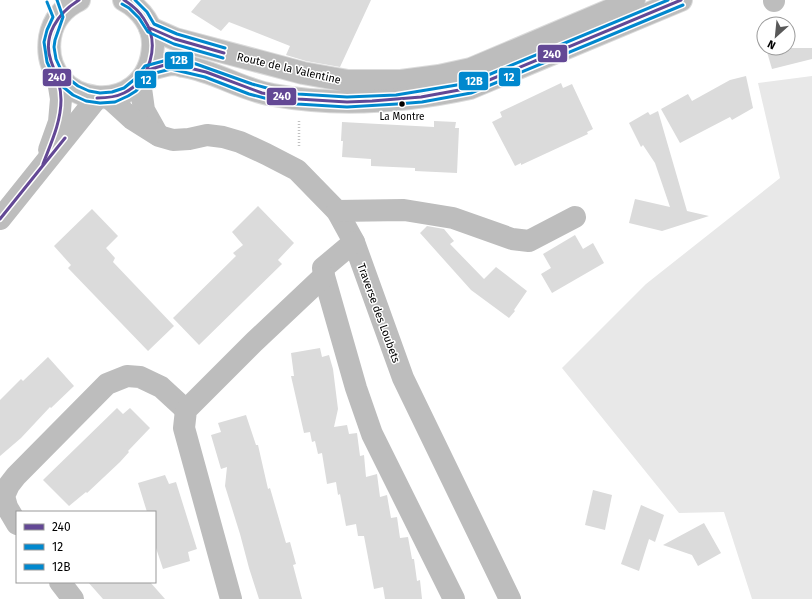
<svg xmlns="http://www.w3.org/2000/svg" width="812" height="599" font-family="'Fira Sans',sans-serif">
<rect width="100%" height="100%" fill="#fff"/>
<polygon fill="#e8e8e8" points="812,76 812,599 752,599 724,512 679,513 562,368 646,284 780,178 758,83"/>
<g fill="#dbdbdb">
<polygon points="201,0 371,0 340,67 306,61 286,55 290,46 229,22 221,31 191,12"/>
<polygon points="781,48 812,48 812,59 772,69 767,52"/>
<polygon points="746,76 753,108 732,120 730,117 680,143 661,109 688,94 692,101 730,80"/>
<polygon points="561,83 563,88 572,84 593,129 587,132 588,134 521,165 521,163 515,166 492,122 502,117 500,112"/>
<polygon points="658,111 687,211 709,216 662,231 629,223 635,199 670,207 655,163 643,145 641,147 629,123 648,112 650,115"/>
<polygon points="434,121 456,122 455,128 459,128 457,173 415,171 415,168 371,166 371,159 342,157 343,141 341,141 342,122 434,127"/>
<polygon points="258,206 294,243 278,260 282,264 199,345 173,318 236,256 233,253 243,245 232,232"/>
<polygon points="92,209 118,236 106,248 115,258 113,262 174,326 148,351 68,268 71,265 54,246"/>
<polygon points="427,226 444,229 454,241 450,244 484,279 496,267 527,291 514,310 515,311 509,318 471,290 420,233"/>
<polygon points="575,235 583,249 593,243 604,263 552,293 541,274 551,268 543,254"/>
<polygon points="320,348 322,357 329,355 333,369 338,409 334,427 347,425 349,434 357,433 360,456 364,455 366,477 377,474 380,497 387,495 391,518 397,517 400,538 408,537 412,559 414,559 417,581 420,580 422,599 385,599 383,587 374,589 364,536 358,536 356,524 346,526 340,494 338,495 336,482 327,484 322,453 318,454 315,441 312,442 310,432 304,433 291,376 294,376 291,353"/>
<polygon points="48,357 74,386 51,408 50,407 21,438 0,456 0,400 21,379 23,381"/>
<polygon points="117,408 123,414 130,408 150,428 128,451 129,452 120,462 87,493 86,492 69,506 43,480"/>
<polygon points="246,415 256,445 258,445 268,489 270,488 286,543 290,542 296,564 293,565 302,599 259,599 249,568 240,534 225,486 227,467 221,469 211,435 221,432 218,423"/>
<polygon points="165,475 169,484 176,482 197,549 188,552 190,561 163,569 155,545 155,512 147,512 138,483"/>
<polygon points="593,490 612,495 605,530 585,525"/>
<polygon points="641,505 664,515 655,542 649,539 639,571 621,564"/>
<polygon points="704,523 721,553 698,566 692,555 663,545"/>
<polygon points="88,582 150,582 165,599 103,599"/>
</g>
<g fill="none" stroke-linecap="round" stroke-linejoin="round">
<g stroke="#dbdbdb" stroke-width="24">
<g id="major">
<path d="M79 0C64 7 53 20 50 37 39 109 149 122 153 46 154 26 141 9 124 0"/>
<polyline points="150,28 175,39 303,73 348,81 401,81 439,76 471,69 634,0"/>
<path d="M148 70C155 68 164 65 171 64 175 64 180 65 183 66 215 71 242 90 273 95 339 107 405 102 470 88L681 0"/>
</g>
</g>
<polyline stroke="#c2c2c2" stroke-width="2.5" stroke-dasharray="1 2" stroke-linecap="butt" points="299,146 299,121"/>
<g stroke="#bdbdbd" stroke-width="22">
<polyline points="774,0 774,1"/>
<polyline points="140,81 144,110 158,135"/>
<polyline points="109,98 132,119 159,136 173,140 189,139 207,135 223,137 240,142 266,154 297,170 337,211 354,242 403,378 510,599"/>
<polyline points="49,150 59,122 61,99 57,74"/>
<polyline points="337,211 404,210 453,218 512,239 529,241 575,217"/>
<polyline points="0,219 97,98"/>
<polyline points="354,242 323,268 324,276 356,388 372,434 454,599"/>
<polyline points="17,524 7,507 4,496 9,485 16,476 107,384 127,376 140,377 161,387 186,410"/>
<polyline points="60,582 73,599"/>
<polyline points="231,599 184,428 186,410 254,342 324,276"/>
</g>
<use href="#major" stroke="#bdbdbd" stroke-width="22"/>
<g stroke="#fff" stroke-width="6">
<g id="bus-1">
<polyline points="150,28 175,39 224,53"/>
<polyline points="148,70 168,64 177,65 206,72 262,93 298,99 347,102 372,101 421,97 470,88 681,0"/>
<path d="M97 98C106 98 116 97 124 93 150 80 161 44 144 19 139 11 132 5 124 0"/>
<path d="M43 164C51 143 61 122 61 100 61 85 56 75 51 61 42 36 58 13 79 0"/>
<polyline points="0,219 65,138"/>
</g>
</g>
<g stroke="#fff" stroke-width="6">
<g id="bus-2">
<polyline points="47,2 53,17 47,30 44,42 47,62 53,75 62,86 73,95 86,101 100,103 115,102 128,96 136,91 151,74 171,69 205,77 249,94 272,100 297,104 347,107 397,104 422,102 471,93 683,5"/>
<polyline points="122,4 129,8 139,18 148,32 174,44 223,58"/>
</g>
</g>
<g stroke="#fff" stroke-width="6">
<g id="bus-3">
<polyline points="57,0 63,17 55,40 54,47 56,59 61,70 69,79 78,86 89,91 100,93 112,92 124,88 135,79 145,66 171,59 196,64 252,84 274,90 298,94 347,97 396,95 469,83 668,0"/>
<polyline points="135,0 147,12 154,24 177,34 225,48"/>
</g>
</g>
<use href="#bus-1" stroke="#634895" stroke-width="3"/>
<use href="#bus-2" stroke="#0088ce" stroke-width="3"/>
<use href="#bus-3" stroke="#0088ce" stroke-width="3"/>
</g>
<circle fill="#000" stroke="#fff" stroke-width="1.5" cx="402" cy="104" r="3.5"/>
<g text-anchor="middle" stroke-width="3" stroke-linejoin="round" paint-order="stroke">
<g font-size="10" fill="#000" stroke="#fff">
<text x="402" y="120">La Montre</text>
</g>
<g font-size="11" fill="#000" stroke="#fff">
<text transform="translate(289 68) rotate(13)" y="4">Route de la Valentine</text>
<text transform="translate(379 313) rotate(70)" y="4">Traverse des Loubets</text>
</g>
</g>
<g stroke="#fff" stroke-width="1.5">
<rect x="537" y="44" width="31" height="19" rx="4" fill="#634895"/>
<rect x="164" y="51" width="30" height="19" rx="4" fill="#0088ce"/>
<rect x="498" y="67" width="23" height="20" rx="4" fill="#0088ce"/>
<rect x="42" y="68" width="30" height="19" rx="4" fill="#634895"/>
<rect x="134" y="70" width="23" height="19" rx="4" fill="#0088ce"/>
<rect x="458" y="71" width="31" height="20" rx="4" fill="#0088ce"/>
<rect x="266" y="87" width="31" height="19" rx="4" fill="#634895"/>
</g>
<g font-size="11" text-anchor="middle" font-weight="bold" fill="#fff">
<text x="552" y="58">240</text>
<text x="179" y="64">12B</text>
<text x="509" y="81">12</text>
<text x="57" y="81">240</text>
<text x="146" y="84">12</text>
<text x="474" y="85">12B</text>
<text x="282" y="100">240</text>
</g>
<rect x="16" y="511" width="140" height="72" fill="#ffffff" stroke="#999999"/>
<rect x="24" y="524" width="20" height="6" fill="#634895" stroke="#999999"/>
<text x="52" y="531" font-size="12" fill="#000000">240</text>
<rect x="24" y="544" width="20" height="6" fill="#0088ce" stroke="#999999"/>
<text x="52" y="551" font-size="12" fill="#000000">12</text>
<rect x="24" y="564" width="20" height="6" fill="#0088ce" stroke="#999999"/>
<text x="52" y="571" font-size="12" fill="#000000">12B</text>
<g transform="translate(776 36) rotate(207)"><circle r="19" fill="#ffffff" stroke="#999999"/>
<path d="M0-3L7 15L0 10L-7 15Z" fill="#595959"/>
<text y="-6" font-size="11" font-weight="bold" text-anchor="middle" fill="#000000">N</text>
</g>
</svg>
